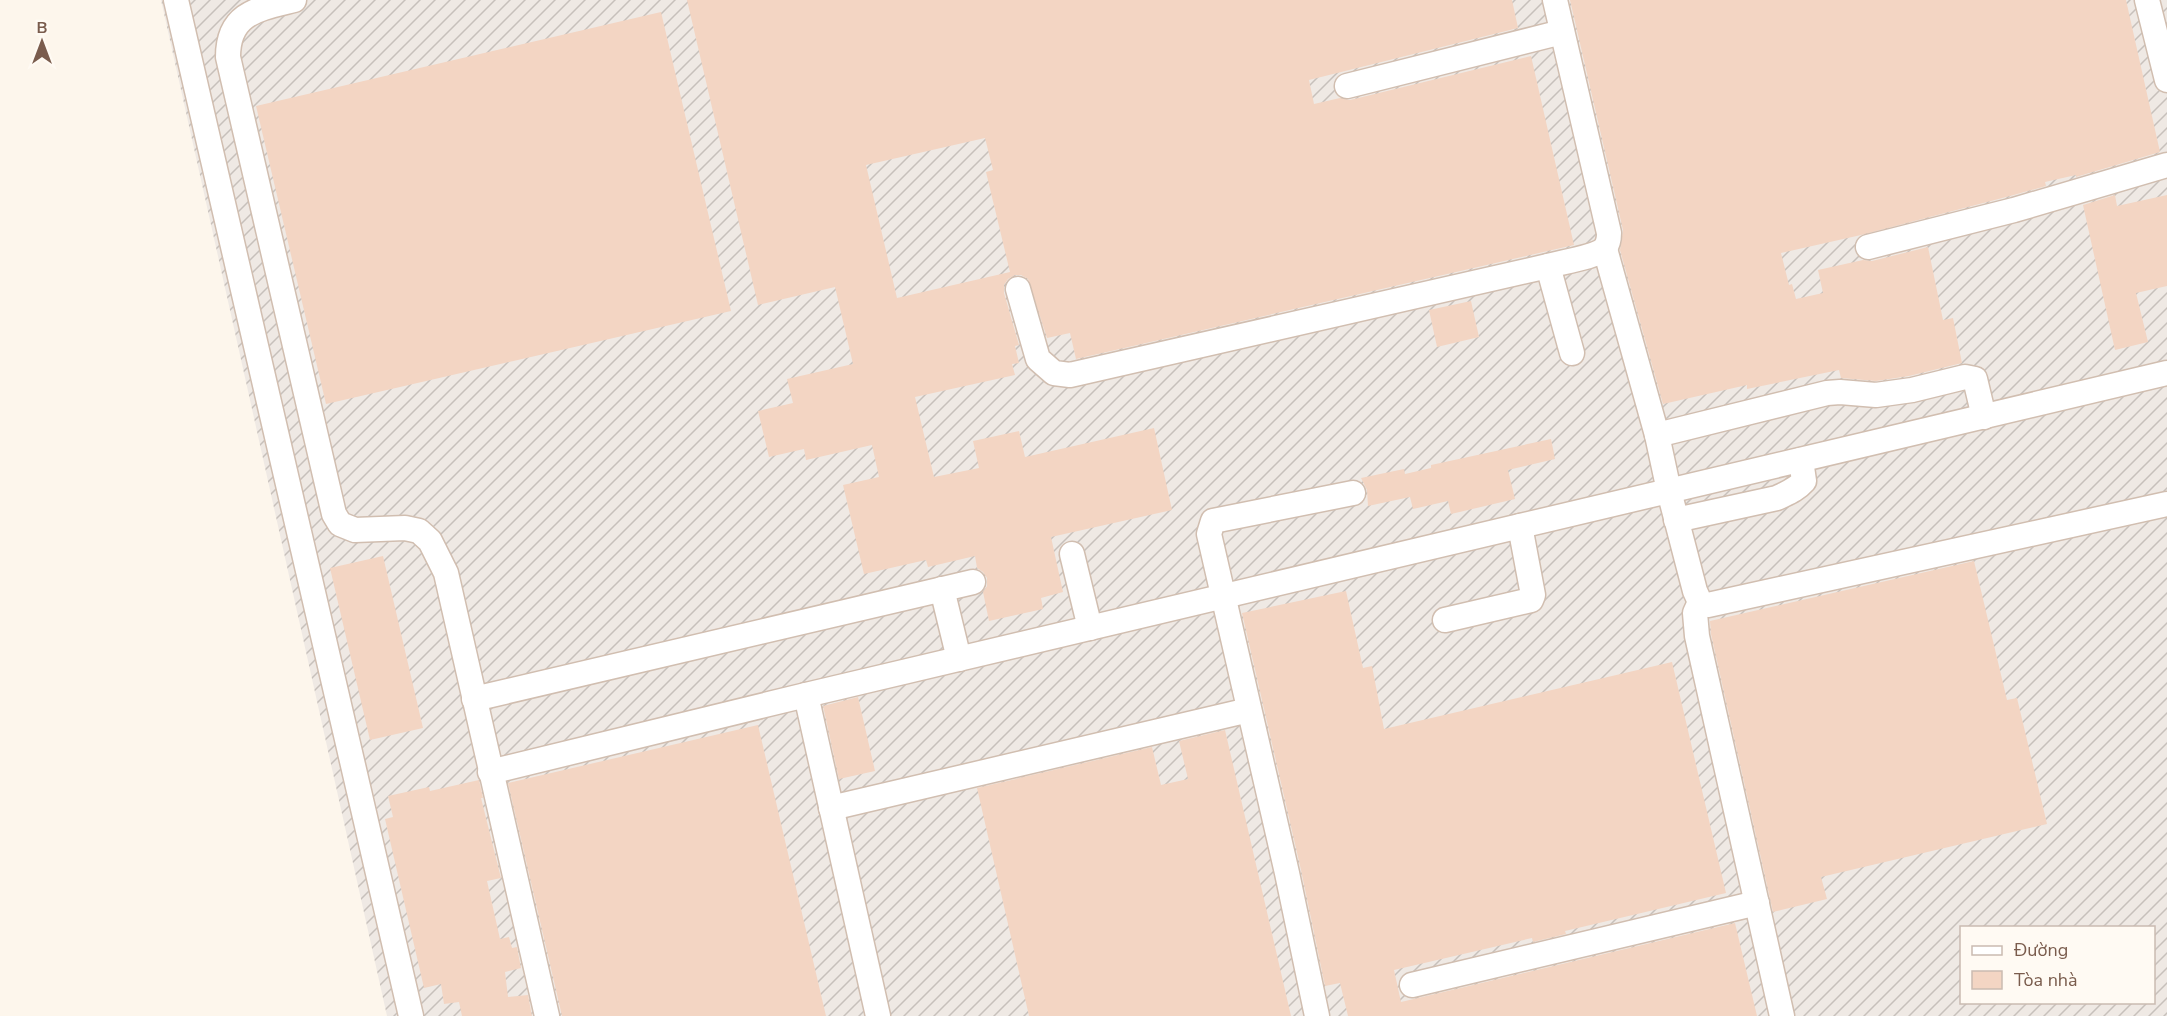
<svg xmlns="http://www.w3.org/2000/svg" width="2167" height="1016" font-family="'Nunito Sans',sans-serif">
<defs>
<pattern id="industrial-furrows" width="10" height="10" patternUnits="userSpaceOnUse" patternTransform="scale(1.5)"><rect width="10" height="10" fill="#efe9e4"/><path d="M-1 1l2-2M0 10L10 0M9 11l2-2" fill="none" stroke="#c7c0bb"/></pattern>
</defs>
<rect width="100%" height="100%" fill="#fdf6ec"/>
<path fill="url(#industrial-furrows)" fill-rule="evenodd" d="M161 0H2167V1016H387ZM1962 928H2154V1002H1962Z"/>
<g fill="#f3d5c3" fill-rule="evenodd">
<path d="M687 0H1512L1518 28 1309 80 1314 104 1340 98 1350 100 1531 56 1574 245 1076 359 1070 333 1047 338 1028 279 1021 275H1015L1008 279 1004 285V293L1019 345 1015 346 1019 363 1012 364 1015 375 915 397 934 477 979 468 973 441 1019 431 1025 457 1154 428 1172 510 1051 537 1063 592 1041 598 1043 609 989 621 983 592 987 586V578L983 572 977 568 975 556 928 567 926 560 864 574 843 485 879 477 872 445 806 460 804 449 769 457 758 411 793 403 787 379 853 364 835 287 758 305ZM985 138 993 170 986 172 1010 272 897 298 866 165Z"/>
<polygon points="1570,0 2126,0 2160,152 2076,177 2076,175 2045,182 2046,186 2010,196 1861,235 1781,253 1789,285 1792,284 1796,299 1823,293 1818,270 1863,260 1872,261 1928,247 1943,320 1953,318 1962,363 1909,376 1876,381 1841,378 1839,370 1747,389 1747,385 1663,404 1620,250 1623,230"/>
<polygon points="661,12 731,311 326,404 256,106"/>
<polygon points="2115,195 2117,206 2167,195 2167,286 2136,293 2148,342 2115,350 2083,205"/>
<polygon points="1471,301 1479,337 1437,347 1429,310"/>
<polygon points="1551,439 1555,459 1508,470 1515,499 1451,514 1448,501 1413,509 1410,497 1368,506 1367,490 1361,478 1404,469 1405,474 1431,468 1431,465"/>
<polygon points="383,556 423,728 370,740 330,568"/>
<polygon points="1974,561 2007,700 2017,698 2047,824 1821,877 1827,899 1773,912 1711,634 1710,621"/>
<polygon points="1346,591 1363,668 1372,666 1384,729 1672,662 1726,893 1565,931 1566,934 1533,942 1532,938 1394,970 1401,1002 1735,923 1757,1016 1348,1016 1340,983 1325,986 1301,870 1242,613"/>
<polygon points="858,697 875,771 839,779 823,706"/>
<polygon points="758,725 826,1016 562,1016 508,783"/>
<polygon points="1225,730 1291,1016 1029,1016 977,788 1152,747 1161,785 1188,779 1179,741"/>
<polygon points="479,780 483,798 481,798 501,878 487,881 500,939 509,937 512,948 517,947 521,968 505,972 508,997 528,995 532,1016 462,1016 459,1002 444,1004 441,984 424,988 385,819 393,817 388,796 429,787 430,791"/>
</g>
<g fill="none" stroke-linecap="round" stroke-linejoin="round">
<g stroke="#d1beb0" stroke-width="27">
<g id="minor">
<polyline points="176,0 411,1016"/>
<path d="M294 0C258 9 228 13 228 57L334 514 340 524 355 530 405 528 419 531 430 541 446 573 547 1016"/>
<polyline points="2147,0 2167,80"/>
<polyline points="1347,86 1562,32"/>
<polyline points="1868,247 2014,210 2167,165"/>
<polyline points="1605,249 1657,435 1669,491 1695,591 1700,602 1708,605 2167,504"/>
<polyline points="1548,266 1572,353"/>
<path d="M1018 289 1038 359 1054 373 1070 375 1548 266C1562 262 1597 257 1605 248 1608 244 1609 238 1609 233L1555 0"/>
<polyline points="1657,435 1827,393 1840,392 1876,395 1912,390 1965,377 1975,379 1984,417"/>
<path d="M1676 520 1777 498C1787 493 1796 490 1804 481L1801 460"/>
<polyline points="1072,554 1090,628"/>
<polyline points="942,589 959,659"/>
<polyline points="1700,602 1695,613 1697,636 1782,1016"/>
<polyline points="1445,620 1531,600 1533,595 1520,526"/>
<polyline points="806,695 878,1016"/>
<polyline points="474,699 973,582"/>
<polyline points="490,772 806,695 2167,373"/>
<polyline points="831,808 1249,710"/>
<polyline points="1412,985 1757,903"/>
<polyline points="1317,1016 1287,873 1209,534 1213,521 1353,493"/>
</g>
</g>
<use href="#minor" stroke="#fff" stroke-width="24"/>
</g>
<rect x="1960" y="926" width="195" height="78" fill="#fffaf3" stroke="#cabbb1" stroke-width="1.5"/>
<rect x="1972" y="946" width="30" height="9" fill="#ffffff" stroke="#cabbb1" stroke-width="1.5"/>
<text x="2014" y="956" font-size="18" fill="#7a5c4d">Đường</text>
<rect x="1972" y="971" width="30" height="18" fill="#f3d5c3" stroke="#cabbb1" stroke-width="1.5"/>
<text x="2014" y="986" font-size="18" fill="#7a5c4d">Tòa nhà</text>
<g transform="translate(42 42)" stroke="#fffaf3" stroke-width="4.5" paint-order="stroke">
<path d="M0-4.5L10 22L0 15L-10 22Z" fill="#7a5c4d"/>
<text y="-9" font-size="16" font-weight="bold" text-anchor="middle" fill="#7a5c4d">B</text>
</g>
</svg>
